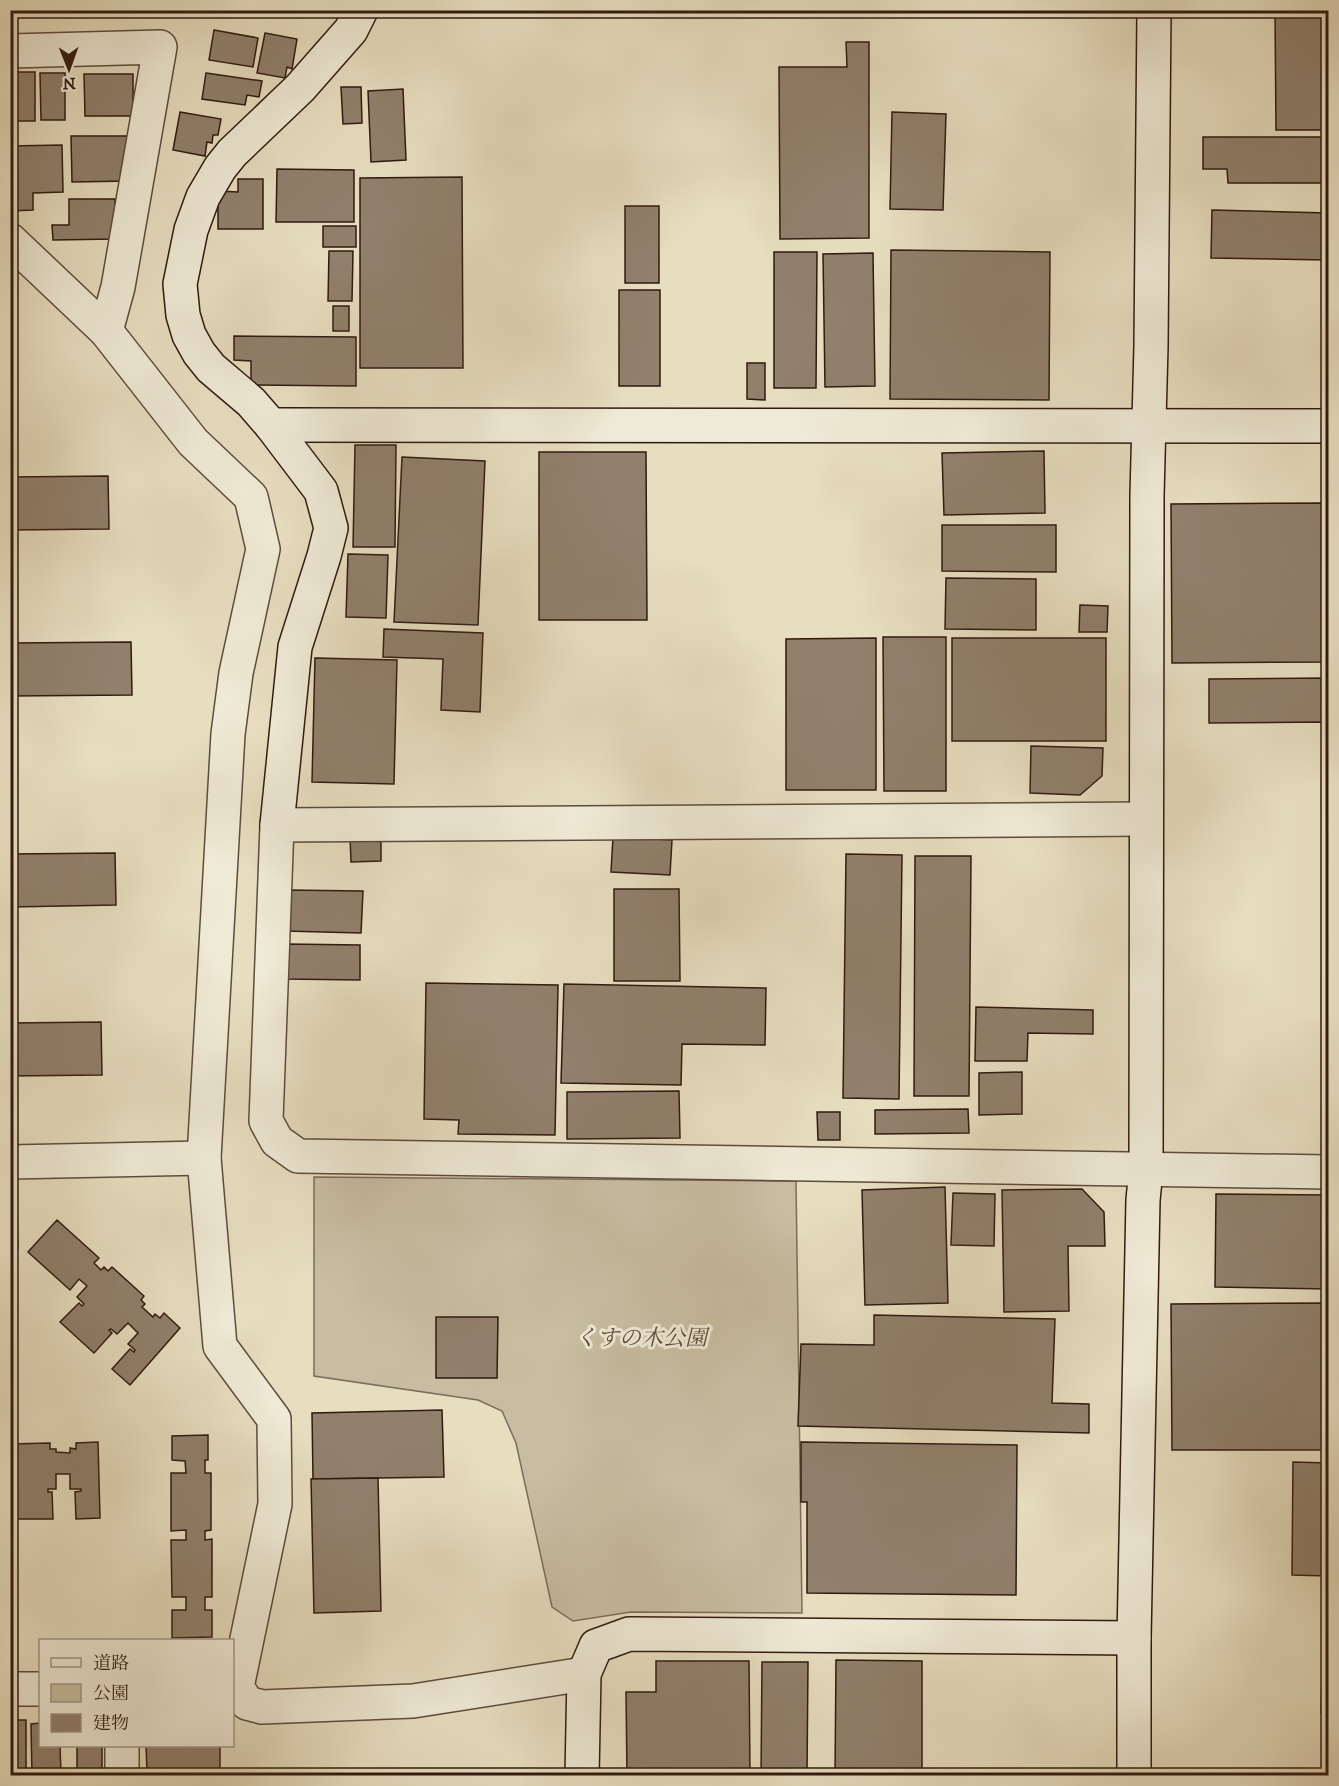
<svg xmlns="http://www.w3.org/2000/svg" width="1339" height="1786" font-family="'IM FELL DW Pica','Noto Serif JP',serif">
<rect width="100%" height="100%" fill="#e7dec0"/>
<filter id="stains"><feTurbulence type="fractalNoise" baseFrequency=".00333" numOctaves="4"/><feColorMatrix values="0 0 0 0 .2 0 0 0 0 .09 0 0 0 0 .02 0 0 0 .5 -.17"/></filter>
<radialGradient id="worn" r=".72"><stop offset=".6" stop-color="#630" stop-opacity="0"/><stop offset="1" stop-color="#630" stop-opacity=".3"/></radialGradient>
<polygon fill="#c8bda2" stroke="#7c6c5a" stroke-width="1.5" points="314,1177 796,1181 802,1613 631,1612 573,1621 552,1607 516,1443 502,1411 478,1400 314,1376"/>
<g fill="#90806c" stroke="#311a11" stroke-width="1.5">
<polygon points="1275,10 1328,10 1328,130 1276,130"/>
<polygon points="214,30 258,38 253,67 209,60"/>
<polygon points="265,33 297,39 292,69 287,67 285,78 257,73"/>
<polygon points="846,42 869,42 869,238 780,239 779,67 847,67"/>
<rect x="10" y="72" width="25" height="49"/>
<polygon points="40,73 65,73 65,120 41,120"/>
<polygon points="206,73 262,81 259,97 247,95 245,105 202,99"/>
<polygon points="84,74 133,74 133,116 85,116"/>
<polygon points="341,87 361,87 362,123 343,124"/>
<polygon points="403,89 406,160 371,162 368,91"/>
<polygon points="180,112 221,119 218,135 213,135 212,143 207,142 205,156 173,150"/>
<polygon points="892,112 946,114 943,210 890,209"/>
<polygon points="71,136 128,136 128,181 72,182"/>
<polygon points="1203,137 1328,137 1328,183 1228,183 1227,169 1203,169"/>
<polygon points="62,145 63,192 33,193 33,210 10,211 10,146"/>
<polygon points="277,169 354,170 354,222 276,222"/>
<polygon points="462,177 463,368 360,368 360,178"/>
<polygon points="238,179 263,179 263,229 218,229 218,191 238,192"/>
<polygon points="69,199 115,199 115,239 53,240 52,225 69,225"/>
<rect x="625" y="206" width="34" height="77"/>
<polygon points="1212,210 1328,213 1328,260 1211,258"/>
<rect x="323" y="226" width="33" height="21"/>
<polygon points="891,250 1050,252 1049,400 890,399"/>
<polygon points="329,251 353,251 352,301 328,301"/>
<polygon points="774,252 817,252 816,388 774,388"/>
<polygon points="873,253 875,386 825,387 823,254"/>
<rect x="619" y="290" width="41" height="96"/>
<rect x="333" y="306" width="16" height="25"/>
<polygon points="234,336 356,337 356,386 251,385 251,361 234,360"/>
<polygon points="747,363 765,363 765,400 747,399"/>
<polygon points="355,445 396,445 395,547 353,547"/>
<polygon points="1044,451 1045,513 944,515 942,453"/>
<polygon points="539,452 646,452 647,620 539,620"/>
<polygon points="402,457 485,461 478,625 394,622"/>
<polygon points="108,476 109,529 10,530 10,477"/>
<polygon points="1328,503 1328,662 1172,663 1171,504"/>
<polygon points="942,525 1056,525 1056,572 942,571"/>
<polygon points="348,554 388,555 386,618 346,617"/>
<polygon points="946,578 1036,579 1036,630 945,629"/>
<polygon points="1080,605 1108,606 1107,632 1079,632"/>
<polygon points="384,629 483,633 480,712 441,710 443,659 383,657"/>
<polygon points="883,637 946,637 946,791 884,791"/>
<polygon points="876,638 876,790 786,790 786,639"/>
<rect x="952" y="638" width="154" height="103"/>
<polygon points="131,642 132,695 10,696 10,643"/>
<polygon points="315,658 397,660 394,784 312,782"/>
<polygon points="1328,678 1328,950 1326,950 1324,722 1209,723 1209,679"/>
<polygon points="1031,746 1103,748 1102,776 1080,795 1030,793"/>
<polygon points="350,836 381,836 381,861 351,862"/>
<polygon points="613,837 672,840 670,875 611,872"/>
<polygon points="115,853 116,905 10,907 10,854"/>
<polygon points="846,854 902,855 899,1099 843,1098"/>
<polygon points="915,856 971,856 969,1096 914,1096"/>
<polygon points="614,889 679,889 680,981 614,981"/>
<polygon points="286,890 363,891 361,933 285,931"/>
<polygon points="286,944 360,945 360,980 285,979"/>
<polygon points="426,983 558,985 555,1135 458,1134 459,1120 424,1119"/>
<polygon points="564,984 766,988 765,1045 682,1044 681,1085 561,1083"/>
<polygon points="976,1007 1093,1010 1093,1034 1028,1033 1027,1061 975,1061"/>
<polygon points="101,1022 102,1075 10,1076 10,1023"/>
<polygon points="1022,1072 1022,1114 979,1115 979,1073"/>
<polygon points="679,1091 680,1138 567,1139 567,1092"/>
<polygon points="968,1109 969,1133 875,1134 875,1110"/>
<polygon points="817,1112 840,1112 840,1140 818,1140"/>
<polygon points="945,1187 948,1303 865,1305 862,1190"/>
<polygon points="1082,1189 1104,1212 1105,1246 1068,1246 1069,1311 1004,1312 1002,1190"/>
<polygon points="953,1193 995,1194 994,1246 951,1245"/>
<polygon points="1216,1194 1328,1195 1328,1289 1215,1287"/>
<polygon points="10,1203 11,1209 17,1209 18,1249 10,1249"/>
<polygon points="57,1220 99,1258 94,1263 101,1270 104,1267 108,1271 112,1267 144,1296 141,1300 145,1304 142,1307 153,1317 155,1314 160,1318 164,1313 180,1328 130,1385 112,1369 130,1349 134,1352 135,1350 128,1344 138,1333 128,1323 117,1334 111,1329 109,1330 112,1333 94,1353 60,1322 79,1303 82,1306 84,1304 77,1297 87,1286 79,1279 70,1290 28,1252"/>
<polygon points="10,1252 13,1252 14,1279 10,1279"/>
<polygon points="1328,1303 1328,1450 1172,1450 1171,1304"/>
<polygon points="874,1315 1055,1319 1052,1403 1089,1404 1089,1433 798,1426 801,1344 874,1345"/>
<polygon points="436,1317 498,1317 497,1378 436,1378"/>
<polygon points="442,1410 444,1477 313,1479 312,1413"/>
<polygon points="208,1435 208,1460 205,1460 205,1473 211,1473 211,1530 205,1531 205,1540 212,1539 212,1597 205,1597 205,1610 212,1610 212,1637 172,1638 172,1610 186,1610 186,1597 172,1597 171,1540 186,1540 186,1530 171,1531 171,1473 186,1473 185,1461 172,1460 172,1436"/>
<polygon points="98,1442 100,1518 76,1519 75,1492 81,1491 81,1489 70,1489 70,1474 56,1474 56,1489 48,1489 48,1492 52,1492 53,1519 10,1519 10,1444 50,1443 50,1449 56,1449 56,1452 70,1453 70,1448 76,1449 76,1443"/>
<polygon points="801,1442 1017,1445 1016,1595 807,1593 807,1502 801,1502"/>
<polygon points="1293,1462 1328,1463 1328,1576 1292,1575"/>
<polygon points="378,1478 381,1611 314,1613 311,1479"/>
<polygon points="1325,1583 1328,1584 1328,1713 1321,1713"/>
<polygon points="836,1660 922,1661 922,1769 1091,1770 1091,1776 835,1776"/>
<polygon points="656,1661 749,1661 750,1776 627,1776 626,1692 656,1692"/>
<polygon points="762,1662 808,1662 807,1776 761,1776"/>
<rect x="10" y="1720" width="16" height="55"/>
<polygon points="40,1723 40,1746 60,1746 61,1775 32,1775 31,1724"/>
<rect x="1322" y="1732" width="6" height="44"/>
<rect x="77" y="1746" width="25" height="26"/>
<polygon points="146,1746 220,1746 220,1770 147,1770"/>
</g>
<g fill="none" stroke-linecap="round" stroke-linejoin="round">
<g stroke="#5e4b3d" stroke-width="36">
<g id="street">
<polyline points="10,51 160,47 118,287 106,331"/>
<polyline points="10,240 106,331 193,442 251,497 263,549 236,673 228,734 204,1158 220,1346 274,1419 275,1504 237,1687 247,1703 262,1707 413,1701 584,1674"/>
<polyline points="1146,819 277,825 266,1121 277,1141 298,1156 1328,1172"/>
<polyline points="10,1162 204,1158"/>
<polyline points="10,1689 40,1689"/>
<polyline points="122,1746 122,1776"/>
</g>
</g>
<g stroke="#311a11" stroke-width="36">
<g id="secondary">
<polyline points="271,425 1328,426"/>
<polyline points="277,825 295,647 324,556 331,528 321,491 271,425 251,402 211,368 199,353 189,335 183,315 180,284 191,230 203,197 220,168 232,153 300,88 351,30 361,10"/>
<polyline points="582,1776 584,1674 596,1646 629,1634 1134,1638"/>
<polyline points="1134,1776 1134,1638 1143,1200 1146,1170 1147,495 1151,346 1154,10"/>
</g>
</g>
<use href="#street" stroke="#efead6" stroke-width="33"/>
<use href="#secondary" stroke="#efead6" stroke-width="33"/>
</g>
<g text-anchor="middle" stroke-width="6" stroke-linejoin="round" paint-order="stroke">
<g font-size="22" font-style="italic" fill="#5e4b3c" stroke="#efead6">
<text x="641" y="1345">くすの木公園</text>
</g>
</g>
<rect width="1339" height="1786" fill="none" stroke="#e7dec0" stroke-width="36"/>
<rect x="12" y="12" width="1315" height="1762" fill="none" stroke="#311a11" stroke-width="3"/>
<rect x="18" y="18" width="1303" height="1750" fill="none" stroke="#311a11" stroke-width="1.5"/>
<rect x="39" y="1639" width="195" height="108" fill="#efead6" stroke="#a39787" stroke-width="1.5"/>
<rect x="51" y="1658" width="30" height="9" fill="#efead6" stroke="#a39787" stroke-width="1.5"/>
<text x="93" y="1669" font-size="18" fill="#311a11">道路</text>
<rect x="51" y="1684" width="30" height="18" fill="#c8bda2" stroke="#a39787" stroke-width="1.5"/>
<text x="93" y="1699" font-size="18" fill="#311a11">公園</text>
<rect x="51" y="1714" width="30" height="18" fill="#90806c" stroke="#a39787" stroke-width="1.5"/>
<text x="93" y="1729" font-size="18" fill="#311a11">建物</text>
<g transform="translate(69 69) rotate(179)" stroke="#efead6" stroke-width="4.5" paint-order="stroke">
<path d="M0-4.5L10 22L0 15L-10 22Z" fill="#311a11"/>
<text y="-9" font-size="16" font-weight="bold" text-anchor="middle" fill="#311a11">N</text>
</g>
<rect width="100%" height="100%" filter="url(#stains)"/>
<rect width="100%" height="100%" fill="url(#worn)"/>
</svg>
